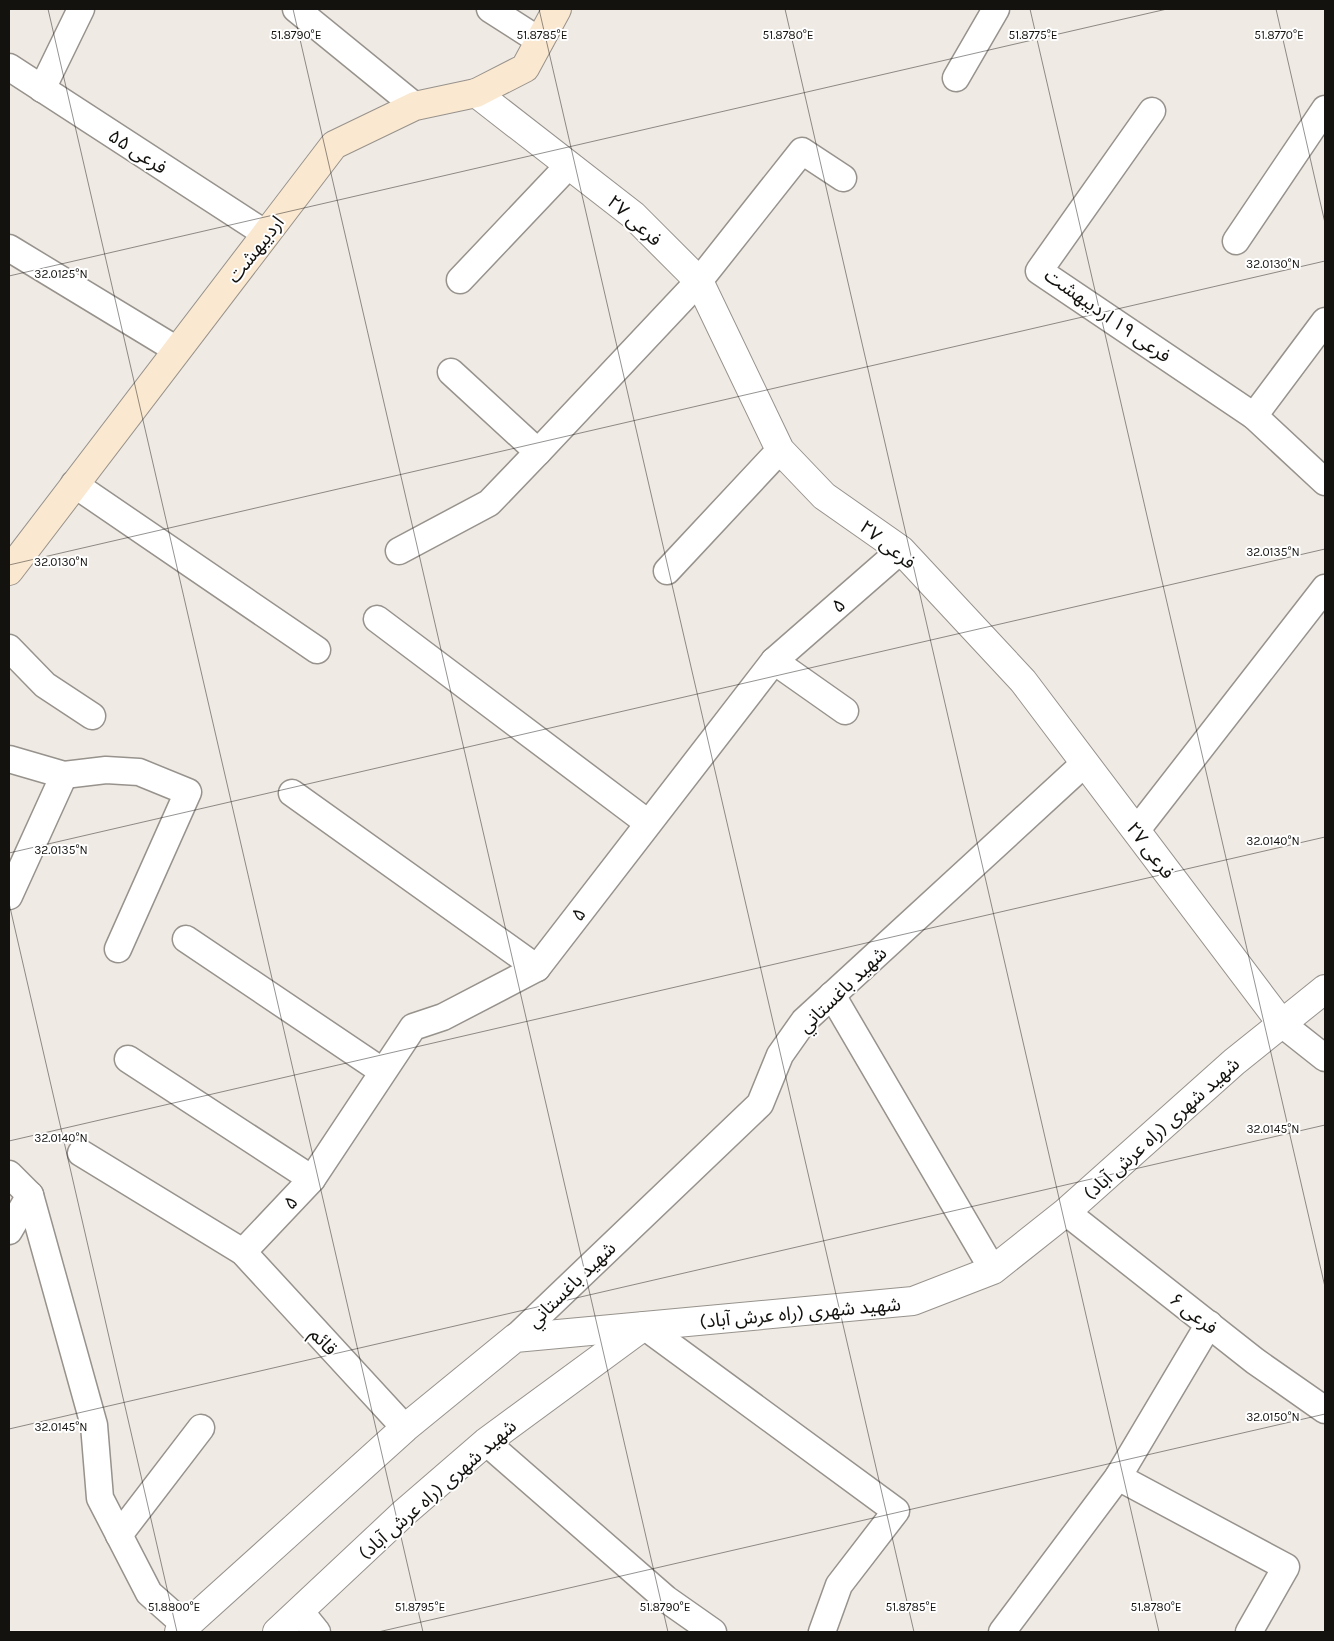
<svg xmlns="http://www.w3.org/2000/svg" width="1334" height="1641" font-family="Karla,'Noto Sans Arabic',sans-serif">
<rect width="100%" height="100%" fill="#f0eae4"/>
<g fill="none" stroke-linecap="round" stroke-linejoin="round">
<g stroke="#97928c" stroke-width="29">
<g id="minor">
<polyline points="296,9 415,106"/>
<polyline points="490,9 540,41"/>
<polyline points="9,67 266,234"/>
<polyline points="956,78 996,9"/>
<polyline points="42,89 81,9"/>
<polyline points="1152,111 1039,271 1254,416 1325,482"/>
<polyline points="1236,241 1325,109"/>
<polyline points="9,248 177,350"/>
<polyline points="460,280 569,165"/>
<polyline points="451,372 538,452 699,281 802,151 843,178"/>
<polyline points="1254,416 1325,321"/>
<polyline points="74,484 317,650"/>
<polyline points="399,551 489,503 538,452"/>
<polyline points="667,571 780,450"/>
<polyline points="377,619 648,823"/>
<polyline points="9,648 45,685 92,716"/>
<polyline points="774,661 845,711"/>
<polyline points="9,759 64,775 106,770 139,772 188,792 118,949"/>
<polyline points="292,793 537,968"/>
<polyline points="1136,831 1325,588"/>
<polyline points="9,896 64,775"/>
<polyline points="186,939 382,1071"/>
<polyline points="832,995 993,1270"/>
<polyline points="1282,1024 1325,1058"/>
<polyline points="128,1059 312,1179"/>
<polyline points="81,1153 243,1252 405,1428"/>
<polyline points="9,1174 30,1195 94,1425 100,1498 149,1593 185,1625"/>
<polyline points="1066,1212 1255,1361 1325,1410"/>
<polyline points="9,1231 30,1195"/>
<polyline points="243,1252 312,1179 413,1027 443,1017 537,968 774,661 901,550"/>
<polyline points="644,1326 896,1511 839,1585 822,1632"/>
<polyline points="515,1338 760,1104 780,1055 804,1021 1085,763"/>
<polyline points="486,1442 666,1599 713,1632"/>
<polyline points="1118,1477 1286,1567 1249,1632"/>
<polyline points="119,1535 201,1428"/>
<polyline points="300,1611 317,1632"/>
<polyline points="1002,1632 1118,1477 1209,1324"/>
</g>
</g>
<g stroke="#97928c" stroke-width="30">
<g id="tertiary">
<polyline points="476,93 633,215 699,281 780,450 824,496 901,550 1023,681 1282,1024"/>
<polyline points="179,1632 405,1428 515,1338 644,1326"/>
<polyline points="277,1632 405,1512 486,1442 644,1326 913,1301 993,1270 1066,1212 1234,1062 1325,989"/>
</g>
</g>
<g stroke="#97928c" stroke-width="30">
<polyline id="secondary" points="9,571 334,145 415,106 476,93 525,68 557,9"/>
</g>
<use href="#minor" stroke="#fff" stroke-width="26"/>
<use href="#tertiary" stroke="#fff" stroke-width="28"/>
<use href="#secondary" stroke="#fbe8d0" stroke-width="28"/>
</g>
<path fill="none" stroke="#13120f" stroke-width="1" stroke-opacity="0.45" d="M48 9 423 1632M293 9 668 1632M539 9 914 1632M785 9 1159 1632M1030 9 1325 1287M1276 9 1325 223M9 276 1167 9M9 565 1325 261M9 853 1325 549M9 903 177 1632M9 1141 1325 837M9 1429 1325 1125M378 1632 1325 1414"/>
<g text-anchor="middle" stroke-width="4" stroke-linejoin="round" paint-order="stroke">
<g font-size="19" fill="#13120f" stroke="#fff">
<text transform="translate(138 151) rotate(33)" y="7">فرعی ۵۵</text>
<text transform="translate(635 220) rotate(42)" y="7">فرعی ۲۷</text>
<text transform="translate(255 249) rotate(-52)" y="7">اردیبهشت</text>
<text transform="translate(1108 315) rotate(35)" y="7">فرعی ۱۹ اردیبهشت</text>
<text transform="translate(888 544) rotate(39)" y="7">فرعی ۲۷</text>
<text transform="translate(838 605) rotate(-41)" y="7">۵</text>
<text transform="translate(1151 850) rotate(53)" y="7">فرعی ۲۷</text>
<text transform="translate(578 914) rotate(-53)" y="7">۵</text>
<text transform="translate(842 989) rotate(-44)" y="7">شهيد باغستاني</text>
<text transform="translate(1161 1128) rotate(-42)" y="7">شهید شهری (راه عرش آباد)</text>
<text transform="translate(290 1202) rotate(-47)" y="7">۵</text>
<text transform="translate(571 1284) rotate(-44)" y="7">شهيد باغستاني</text>
<text transform="translate(800 1312) rotate(-5)" y="7">شهید شهری (راه عرش آباد)</text>
<text transform="translate(1194 1313) rotate(38)" y="7">فرعی ۶</text>
<text transform="translate(324 1341) rotate(47)" y="7">قائم</text>
<text transform="translate(437 1489) rotate(-41)" y="7">شهید شهری (راه عرش آباد)</text>
</g>
</g>
<g font-size="12" text-anchor="middle" fill="#13120f" stroke="#fff" stroke-width="4" stroke-linejoin="round" paint-order="stroke">
<text x="296" y="39">51.8790°E</text>
<text x="542" y="39">51.8785°E</text>
<text x="788" y="39">51.8780°E</text>
<text x="1033" y="39">51.8775°E</text>
<text x="1279" y="39">51.8770°E</text>
<text x="1273" y="268">32.0130°N</text>
<text x="61" y="278">32.0125°N</text>
<text x="1273" y="556">32.0135°N</text>
<text x="61" y="566">32.0130°N</text>
<text x="1273" y="845">32.0140°N</text>
<text x="61" y="854">32.0135°N</text>
<text x="1273" y="1133">32.0145°N</text>
<text x="61" y="1142">32.0140°N</text>
<text x="1273" y="1421">32.0150°N</text>
<text x="61" y="1431">32.0145°N</text>
<text x="174" y="1611">51.8800°E</text>
<text x="420" y="1611">51.8795°E</text>
<text x="665" y="1611">51.8790°E</text>
<text x="911" y="1611">51.8785°E</text>
<text x="1156" y="1611">51.8780°E</text>
</g>
<rect width="1334" height="1641" fill="none" stroke="#13120f" stroke-width="20"/>
</svg>
